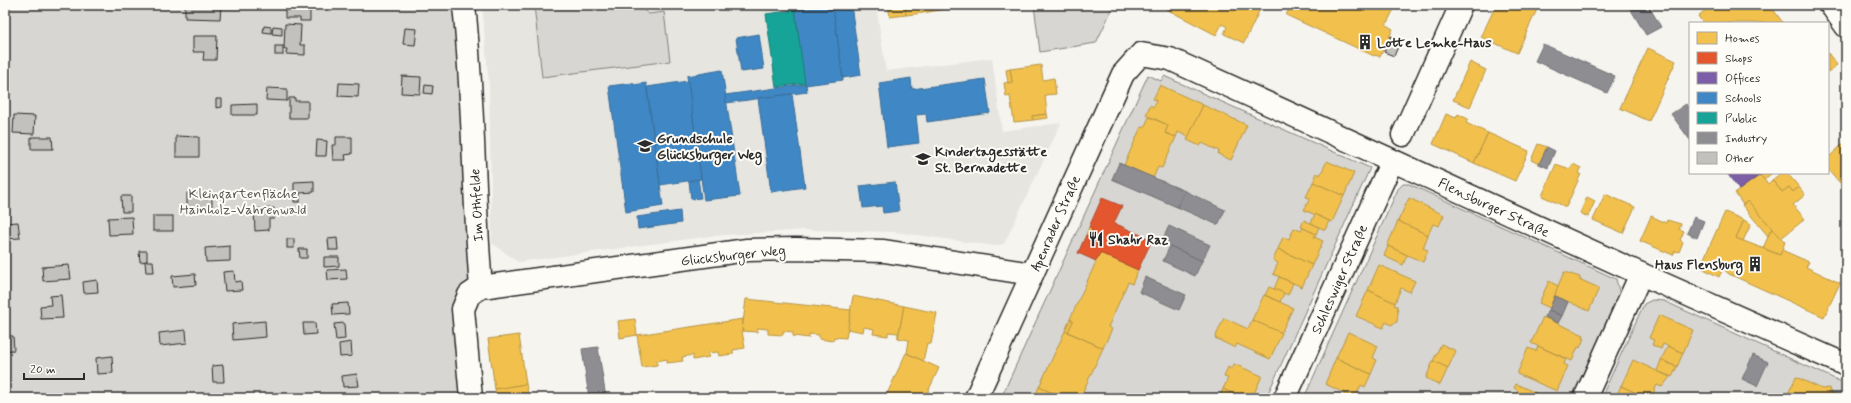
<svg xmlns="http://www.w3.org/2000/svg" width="1851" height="403" font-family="Mynerve,sans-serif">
<rect width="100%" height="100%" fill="#f5f4ef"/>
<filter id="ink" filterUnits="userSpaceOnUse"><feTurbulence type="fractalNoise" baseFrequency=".025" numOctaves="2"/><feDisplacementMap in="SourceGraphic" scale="8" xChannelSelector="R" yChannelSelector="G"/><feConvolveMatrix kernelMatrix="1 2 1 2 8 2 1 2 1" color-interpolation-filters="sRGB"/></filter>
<g filter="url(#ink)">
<polygon fill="#e6e5e0" points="482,5 876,5 886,71 992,58 1002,131 1061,123 1004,244 995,246 896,232 805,230 711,236 518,262 492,243 489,85"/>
<g fill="#d7d6d2" stroke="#81807e">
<polygon points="5,5 464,5 475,224 469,295 471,398 5,398"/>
<polygon points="534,5 637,5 649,14 664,12 670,61 542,77"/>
<polygon points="1034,5 1114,5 1096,43 1040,52"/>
<polygon points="1148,75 1161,81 1164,76 1370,168 1266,398 1001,398"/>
<polygon points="1403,184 1409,184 1616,279 1620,295 1574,398 1304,398 1398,189"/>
<polygon points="1652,300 1664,301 1846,384 1846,398 1601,398 1644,304"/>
</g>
<g fill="#f2c14e" stroke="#b69444">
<polygon points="888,5 905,5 906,15 890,17"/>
<polygon points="905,5 922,5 923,13 906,15"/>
<polygon points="922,5 938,5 939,10 923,13"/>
<polygon points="938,5 955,5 955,8 939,10"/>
<polygon points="955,5 972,5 955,8"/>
<polygon points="1163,5 1262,5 1244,43 1224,34 1227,27 1222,24 1216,35 1170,11 1164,7"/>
<polygon points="1291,5 1396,5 1386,25 1393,29 1380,57 1375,55 1374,56 1286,15"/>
<polygon points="1496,5 1539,5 1517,53 1481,37"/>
<polygon points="1712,5 1770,5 1783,23 1703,23 1698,16"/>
<polygon points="1648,48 1676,61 1649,121 1620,108"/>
<polygon points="1828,53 1837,65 1828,72"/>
<polygon points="1470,62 1486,70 1470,107 1453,100"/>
<polygon points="1041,65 1043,80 1054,78 1056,94 1045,95 1047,114 1032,116 1033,120 1014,122 1010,96 1006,97 1004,83 1012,82 1010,69"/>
<polygon points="1010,69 1012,82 1008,83 1006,70"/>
<polygon points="1160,85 1203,105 1189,137 1178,132 1176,137 1165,133 1168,125 1146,115 1150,105 1154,107 1156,100 1153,99"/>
<polygon points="1203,105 1247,125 1231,160 1218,154 1219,151 1202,143 1200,146 1187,140"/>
<polygon points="1047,114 1048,118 1033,120 1032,116"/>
<polygon points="1446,114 1456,118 1458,114 1468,119 1466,123 1488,133 1474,163 1433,144"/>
<polygon points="1149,117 1168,125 1165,133 1176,137 1162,168 1158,167 1153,178 1124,165 1141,127 1144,128"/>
<polygon points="1488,133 1529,151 1515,181 1474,163"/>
<polygon points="1846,141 1846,178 1840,183 1828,169 1828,158"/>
<polygon points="1538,144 1547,147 1539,164 1531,160"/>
<polygon points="1327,161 1354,173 1344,196 1313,182 1317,173 1320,175"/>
<polygon points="1556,164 1570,169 1573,164 1581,168 1579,174 1581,174 1566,207 1542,196"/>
<polygon points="1763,173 1772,173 1764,180 1760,175"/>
<polygon points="1781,173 1787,173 1799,187 1793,192 1789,187 1782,192 1772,180"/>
<polygon points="1760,175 1768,184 1772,180 1782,192 1789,187 1793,192 1799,187 1805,195 1793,205 1805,219 1780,239 1748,201 1743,205 1735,193"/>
<polygon points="1313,182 1344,196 1332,222 1304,210 1310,198 1306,197"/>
<polygon points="1605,194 1635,207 1623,233 1593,220"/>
<polygon points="1587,197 1595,201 1588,217 1580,213"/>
<polygon points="1409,198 1444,215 1439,226 1433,224 1428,235 1398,221"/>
<polygon points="1748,201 1772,228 1768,236 1742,205"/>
<polygon points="1725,212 1744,220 1736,238 1780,255 1782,250 1809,262 1806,267 1840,283 1824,317 1729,274 1723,269 1719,277 1700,267"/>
<polygon points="1315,214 1329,221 1325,230 1311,223"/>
<polygon points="1651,216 1666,223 1667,220 1681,224 1679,229 1684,231 1680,240 1683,242 1679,252 1675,251 1673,255 1640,241"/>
<polygon points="1304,220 1319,227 1316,234 1301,227"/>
<polygon points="1744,220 1751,224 1743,241 1736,238"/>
<polygon points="1398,221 1428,235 1423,248 1428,250 1423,262 1387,246"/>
<polygon points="1089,227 1092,229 1089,236 1086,235"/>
<polygon points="1294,228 1301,231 1303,228 1316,234 1314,237 1323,241 1312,265 1278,249 1283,237 1289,239"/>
<polygon points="1772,228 1785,242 1780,255 1763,248"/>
<polygon points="1388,246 1407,255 1403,265 1384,256"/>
<polygon points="1278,249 1312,265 1302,287 1273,274 1278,263 1273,260"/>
<polygon points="1100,253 1138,270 1132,284 1128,282 1108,327 1112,329 1103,348 1068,332 1073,321 1070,319"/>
<polygon points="1379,265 1415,281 1410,292 1401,288 1395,303 1368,290"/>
<polygon points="1564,272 1580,277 1579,279 1599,288 1589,311 1554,295"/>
<polygon points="1279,277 1293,283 1288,295 1274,289"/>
<polygon points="1549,281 1558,286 1550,308 1539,303"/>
<polygon points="1269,287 1284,293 1280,302 1265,295"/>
<polygon points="1368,290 1395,303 1394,305 1397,306 1398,313 1397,322 1391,325 1386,322 1383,328 1356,316"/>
<polygon points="1264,295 1293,308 1281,333 1252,320"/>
<polygon points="853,296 904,306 898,338 898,333 888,332 888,336 873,334 874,329 864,327 863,332 847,329"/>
<polygon points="746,299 851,310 846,338 834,337 833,341 819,339 819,335 809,334 809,338 793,336 793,332 783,331 783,335 768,334 768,329 758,328 757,332 742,331"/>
<polygon points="904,306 937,313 931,344 927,343 923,361 907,353 909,340 898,338"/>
<polygon points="1659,315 1693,330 1683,353 1663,344 1661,349 1652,345 1654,340 1649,338"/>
<polygon points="1543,317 1584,335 1583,338 1584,338 1580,348 1578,347 1572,361 1531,343"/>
<polygon points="1224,318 1248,329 1252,320 1282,333 1270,359 1237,344 1235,348 1215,338"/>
<polygon points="635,319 637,335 620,338 618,321"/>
<polygon points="743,319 742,331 745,348 733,350 733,354 719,356 718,352 708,353 709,357 693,360 693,355 682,357 683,361 667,363 667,359 657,361 657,365 642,367 637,335"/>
<polygon points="1070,319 1073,321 1068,332 1065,331"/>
<polygon points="1065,331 1103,348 1080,398 1064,398 1039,387"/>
<polygon points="1348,332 1378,346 1373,358 1377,360 1371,374 1336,358"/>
<polygon points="519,335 526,384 495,389 488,339"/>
<polygon points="1441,344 1456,351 1448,368 1433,361"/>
<polygon points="1538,346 1566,359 1564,364 1568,366 1557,391 1517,374 1528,348 1536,351"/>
<polygon points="1668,346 1683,353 1677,367 1661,360"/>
<polygon points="906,353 939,368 925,398 885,398"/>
<polygon points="1336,358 1371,374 1365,387 1361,385 1355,398 1325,384"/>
<polygon points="1633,360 1670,377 1662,387 1657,385 1651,398 1647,398 1621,386"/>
<polygon points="1661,360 1677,367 1672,377 1657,371"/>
<polygon points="1433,361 1448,368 1440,385 1426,378"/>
<polygon points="1234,364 1262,376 1252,398 1242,398 1223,389 1228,378 1224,377 1228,367 1232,369"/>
<polygon points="1796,377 1822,389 1829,388 1830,392 1842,398 1786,398"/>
<polygon points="526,384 529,398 497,398 495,389"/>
<polygon points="1516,384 1538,394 1536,398 1515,398 1518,390 1514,388"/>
<polygon points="1621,386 1647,398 1615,398"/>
<polygon points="1039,387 1064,398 1034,398"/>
<polygon points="1223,389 1242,398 1219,398"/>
<polygon points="1344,394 1346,394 1356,398 1343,398"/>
</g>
<polygon fill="#e4572e" stroke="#ac4a2d" points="1102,198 1122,206 1114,223 1152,240 1138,270 1100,253 1096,261 1078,253 1086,235 1089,236 1092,229 1089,227"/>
<polygon fill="#7b5ea7" stroke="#634f82" points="1727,173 1763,173 1739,190"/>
<g fill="#3f88c5" stroke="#396c97">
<polygon points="833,5 843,80 805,85 795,10"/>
<polygon points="851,5 861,75 843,78 833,7"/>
<polygon points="759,34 764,69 741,72 736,38"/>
<polygon points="722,70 740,196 704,200 687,76"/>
<polygon points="911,78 912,89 985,79 990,113 927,122 926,114 916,115 919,143 887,147 879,83"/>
<polygon points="688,81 701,179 660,185 647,87"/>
<polygon points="633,83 634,85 646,83 663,206 626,212 609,86"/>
<polygon points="806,84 807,92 726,103 725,95"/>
<polygon points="792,94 805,187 771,192 758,98"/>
<polygon points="698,179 701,198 691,199 689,181"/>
<polygon points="895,182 899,211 883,213 882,206 863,208 860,186"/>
<polygon points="680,211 681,223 638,229 637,217"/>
</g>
<polygon fill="#17a398" stroke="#1d7f77" points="795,10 805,83 776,87 766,14"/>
<g fill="#8d8d92" stroke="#707073">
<polygon points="1628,5 1648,5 1661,27 1646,35"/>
<polygon points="1543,44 1615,76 1607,93 1535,61"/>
<polygon points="1686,104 1690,110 1690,140 1671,114"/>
<polygon points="1547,147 1555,151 1548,168 1539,164"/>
<polygon points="1119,163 1185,191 1177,207 1112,179"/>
<polygon points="1185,191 1225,210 1218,225 1177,207"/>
<polygon points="1694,217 1704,221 1697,238 1687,233"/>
<polygon points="1169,226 1210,245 1202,261 1161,242"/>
<polygon points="1170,246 1202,261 1195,276 1163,261"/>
<polygon points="1145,277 1186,295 1179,310 1139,292"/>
<polygon points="1555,296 1568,302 1562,316 1549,310"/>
<polygon points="1549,310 1562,316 1558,323 1545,317"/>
<polygon points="598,347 606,398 589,398 582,349"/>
<polygon points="1753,355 1768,362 1757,386 1742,379"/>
</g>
<g fill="#c2c1be" stroke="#2b2b2b">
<polygon points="185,5 221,5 220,19 185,18"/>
<polygon points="285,5 310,5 310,21 300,21 300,18 285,18"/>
<polygon points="285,24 301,25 300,45 305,45 305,55 286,54 287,49 284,49"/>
<polygon points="264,26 271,27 271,33 263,32"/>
<polygon points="273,26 282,27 282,35 272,34"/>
<polygon points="405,28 417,29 415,45 403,44"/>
<polygon points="193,36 217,36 216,60 203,60 204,52 193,52"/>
<polygon points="1391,36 1401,40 1394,56 1384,52"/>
<rect x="275" y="46" width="8" height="9"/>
<polygon points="402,76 421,77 420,94 401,93"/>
<polygon points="339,83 359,84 358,97 338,96"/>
<polygon points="425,85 433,86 432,94 424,93"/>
<polygon points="267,88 287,89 287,101 266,100"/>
<polygon points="289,98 295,98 295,101 308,101 308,118 289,118"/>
<polygon points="216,99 222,99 222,107 216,108"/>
<polygon points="257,104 257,115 232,115 232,105"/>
<polygon points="14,115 35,116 34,134 13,133"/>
<polygon points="176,136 199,137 199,157 176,157"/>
<polygon points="31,137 52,137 53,149 31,149"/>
<polygon points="336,137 352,137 352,154 345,155 346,160 333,160 332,145 336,145"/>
<polygon points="317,140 327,141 326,156 316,156"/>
<polygon points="314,181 314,192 300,193 300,202 294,202 294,182"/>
<polygon points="5,182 8,182 9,206 5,206"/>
<polygon points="212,192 212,207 187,208 187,193"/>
<polygon points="121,196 131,196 131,212 122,212"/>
<polygon points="274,208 274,219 269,219 269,230 255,231 254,209"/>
<rect x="153" y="216" width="20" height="15"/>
<polygon points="132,217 133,234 109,235 108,218"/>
<polygon points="18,222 20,238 6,239 5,223"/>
<polygon points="337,238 338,250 329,250 328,239"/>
<rect x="287" y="239" width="7" height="9"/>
<polygon points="230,246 230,261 206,262 205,248"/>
<polygon points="299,249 307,249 307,258 300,258"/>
<polygon points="139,251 147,251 147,261 140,262"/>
<polygon points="324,257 339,257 339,266 324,267"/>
<polygon points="147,261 153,261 154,272 146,272 145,262"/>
<polygon points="69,265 71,279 43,281 42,267"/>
<polygon points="346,269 347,279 328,280 327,270"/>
<polygon points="234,271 235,282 241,281 242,290 225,291 223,272"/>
<polygon points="195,274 196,285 173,287 172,276"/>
<polygon points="97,280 98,292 84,293 83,282"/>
<polygon points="61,295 63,318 41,319 40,306 51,305 50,296"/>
<polygon points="348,303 349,314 333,315 332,304"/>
<polygon points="265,321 266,337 233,340 232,324"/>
<polygon points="303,323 315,323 316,334 304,335"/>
<polygon points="344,323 345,339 336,340 334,324"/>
<polygon points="186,330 187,343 160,346 159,333"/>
<polygon points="5,336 13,336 14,350 5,351"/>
<polygon points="351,342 352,356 340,357 339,344"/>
<polygon points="112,356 113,373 97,374 96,358"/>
<polygon points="223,365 224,382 213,382 212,366"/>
<polygon points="357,374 359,386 343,387 342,376"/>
</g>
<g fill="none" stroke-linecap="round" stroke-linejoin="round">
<g stroke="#2b2b2b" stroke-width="25">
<g id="minor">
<path d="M464 5C474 99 473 193 481 287"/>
<polyline points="1831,5 1846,26"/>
<polyline points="1403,135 1461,5"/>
<polyline points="471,398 463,309 469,295 481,287 747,250 795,249 884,251 1032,274"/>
<polyline points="976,398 1123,74 1141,54 1170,59 1641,274 1846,365"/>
<polyline points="1285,398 1392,161"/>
<polyline points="1585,398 1641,274"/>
</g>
</g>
<use href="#minor" stroke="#fdfcf7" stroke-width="22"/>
</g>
</g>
<defs>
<g id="building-bare" transform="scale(1.2)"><path d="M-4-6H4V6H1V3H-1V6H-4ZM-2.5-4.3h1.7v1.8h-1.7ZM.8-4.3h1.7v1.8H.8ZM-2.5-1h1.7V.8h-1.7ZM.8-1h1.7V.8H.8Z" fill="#2b2b2b" stroke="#fdfcf7" stroke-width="2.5" paint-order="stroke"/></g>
<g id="school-bare" transform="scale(1.2)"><path d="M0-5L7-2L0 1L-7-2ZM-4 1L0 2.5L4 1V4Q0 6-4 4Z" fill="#2b2b2b" stroke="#fdfcf7" stroke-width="2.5" paint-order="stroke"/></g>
<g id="restaurant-bare" transform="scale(1.2)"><path d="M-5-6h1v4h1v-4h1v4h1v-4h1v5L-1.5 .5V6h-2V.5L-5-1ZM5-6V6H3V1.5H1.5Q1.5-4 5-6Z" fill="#2b2b2b" stroke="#fdfcf7" stroke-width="2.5" paint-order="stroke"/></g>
</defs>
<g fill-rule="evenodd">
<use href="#building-bare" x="1365" y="42"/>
<use href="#school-bare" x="645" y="146"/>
<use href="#school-bare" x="923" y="159"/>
<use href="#restaurant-bare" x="1096" y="239"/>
<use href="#building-bare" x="1755" y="264"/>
</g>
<g text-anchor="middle" stroke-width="4" stroke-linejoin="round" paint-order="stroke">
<g font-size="14" font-weight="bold" fill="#2b2b2b" stroke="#fdfcf7" text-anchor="start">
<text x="1377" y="47">Lotte Lemke-Haus</text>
<text x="657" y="143">Grundschule<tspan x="657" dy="16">Glücksburger Weg</tspan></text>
<text x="935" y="156">Kindertagesstätte<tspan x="935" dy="16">St. Bernadette</tspan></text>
<text x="1108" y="244">Shahr Raz</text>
<text x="1743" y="269" text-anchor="end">Haus Flensburg</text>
</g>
<g font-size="14" fill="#565655" stroke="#fdfcf7">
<text x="243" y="198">Kleingartenfläche<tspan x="243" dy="16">Hainholz-Vahrenwald</tspan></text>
</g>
<g font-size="14" fill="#2b2b2b" stroke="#fdfcf7">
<text transform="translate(476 205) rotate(-93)" y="5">Im Othfelde</text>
<text transform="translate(1494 207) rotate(25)" y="5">Flensburger Straße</text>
<text transform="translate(1055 223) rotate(-66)" y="5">Apenrader Straße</text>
<text transform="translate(733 255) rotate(-6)" y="5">Glücksburger Weg</text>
<text transform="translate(1339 279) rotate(-66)" y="5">Schleswiger Straße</text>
</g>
</g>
<rect width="1851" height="403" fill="none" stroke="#fdfcf7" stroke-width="20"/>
<rect x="10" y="10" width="1831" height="383" fill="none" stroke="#2b2b2b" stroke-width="1.5" filter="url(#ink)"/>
<rect x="1689" y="22" width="140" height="152" fill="#fdfcf7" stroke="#a9a8a5"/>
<rect x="1697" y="32" width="20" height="12" fill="#f2c14e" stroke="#a9a8a5"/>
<text x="1725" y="42" font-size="12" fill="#2b2b2b">Homes</text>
<rect x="1697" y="52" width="20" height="12" fill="#e4572e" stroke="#a9a8a5"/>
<text x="1725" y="62" font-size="12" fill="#2b2b2b">Shops</text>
<rect x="1697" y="72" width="20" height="12" fill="#7b5ea7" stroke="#a9a8a5"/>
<text x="1725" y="82" font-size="12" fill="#2b2b2b">Offices</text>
<rect x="1697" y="92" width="20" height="12" fill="#3f88c5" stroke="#a9a8a5"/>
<text x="1725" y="102" font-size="12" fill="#2b2b2b">Schools</text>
<rect x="1697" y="112" width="20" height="12" fill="#17a398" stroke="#a9a8a5"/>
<text x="1725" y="122" font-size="12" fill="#2b2b2b">Public</text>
<rect x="1697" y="132" width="20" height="12" fill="#8d8d92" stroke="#a9a8a5"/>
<text x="1725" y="142" font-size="12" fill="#2b2b2b">Industry</text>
<rect x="1697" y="152" width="20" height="12" fill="#c2c1be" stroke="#a9a8a5"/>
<text x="1725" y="162" font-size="12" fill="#2b2b2b">Other</text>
<path d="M24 373v6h60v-6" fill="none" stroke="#2b2b2b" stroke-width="2"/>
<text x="30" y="373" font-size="12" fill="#2b2b2b" stroke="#fdfcf7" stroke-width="3" paint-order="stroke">20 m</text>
</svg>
